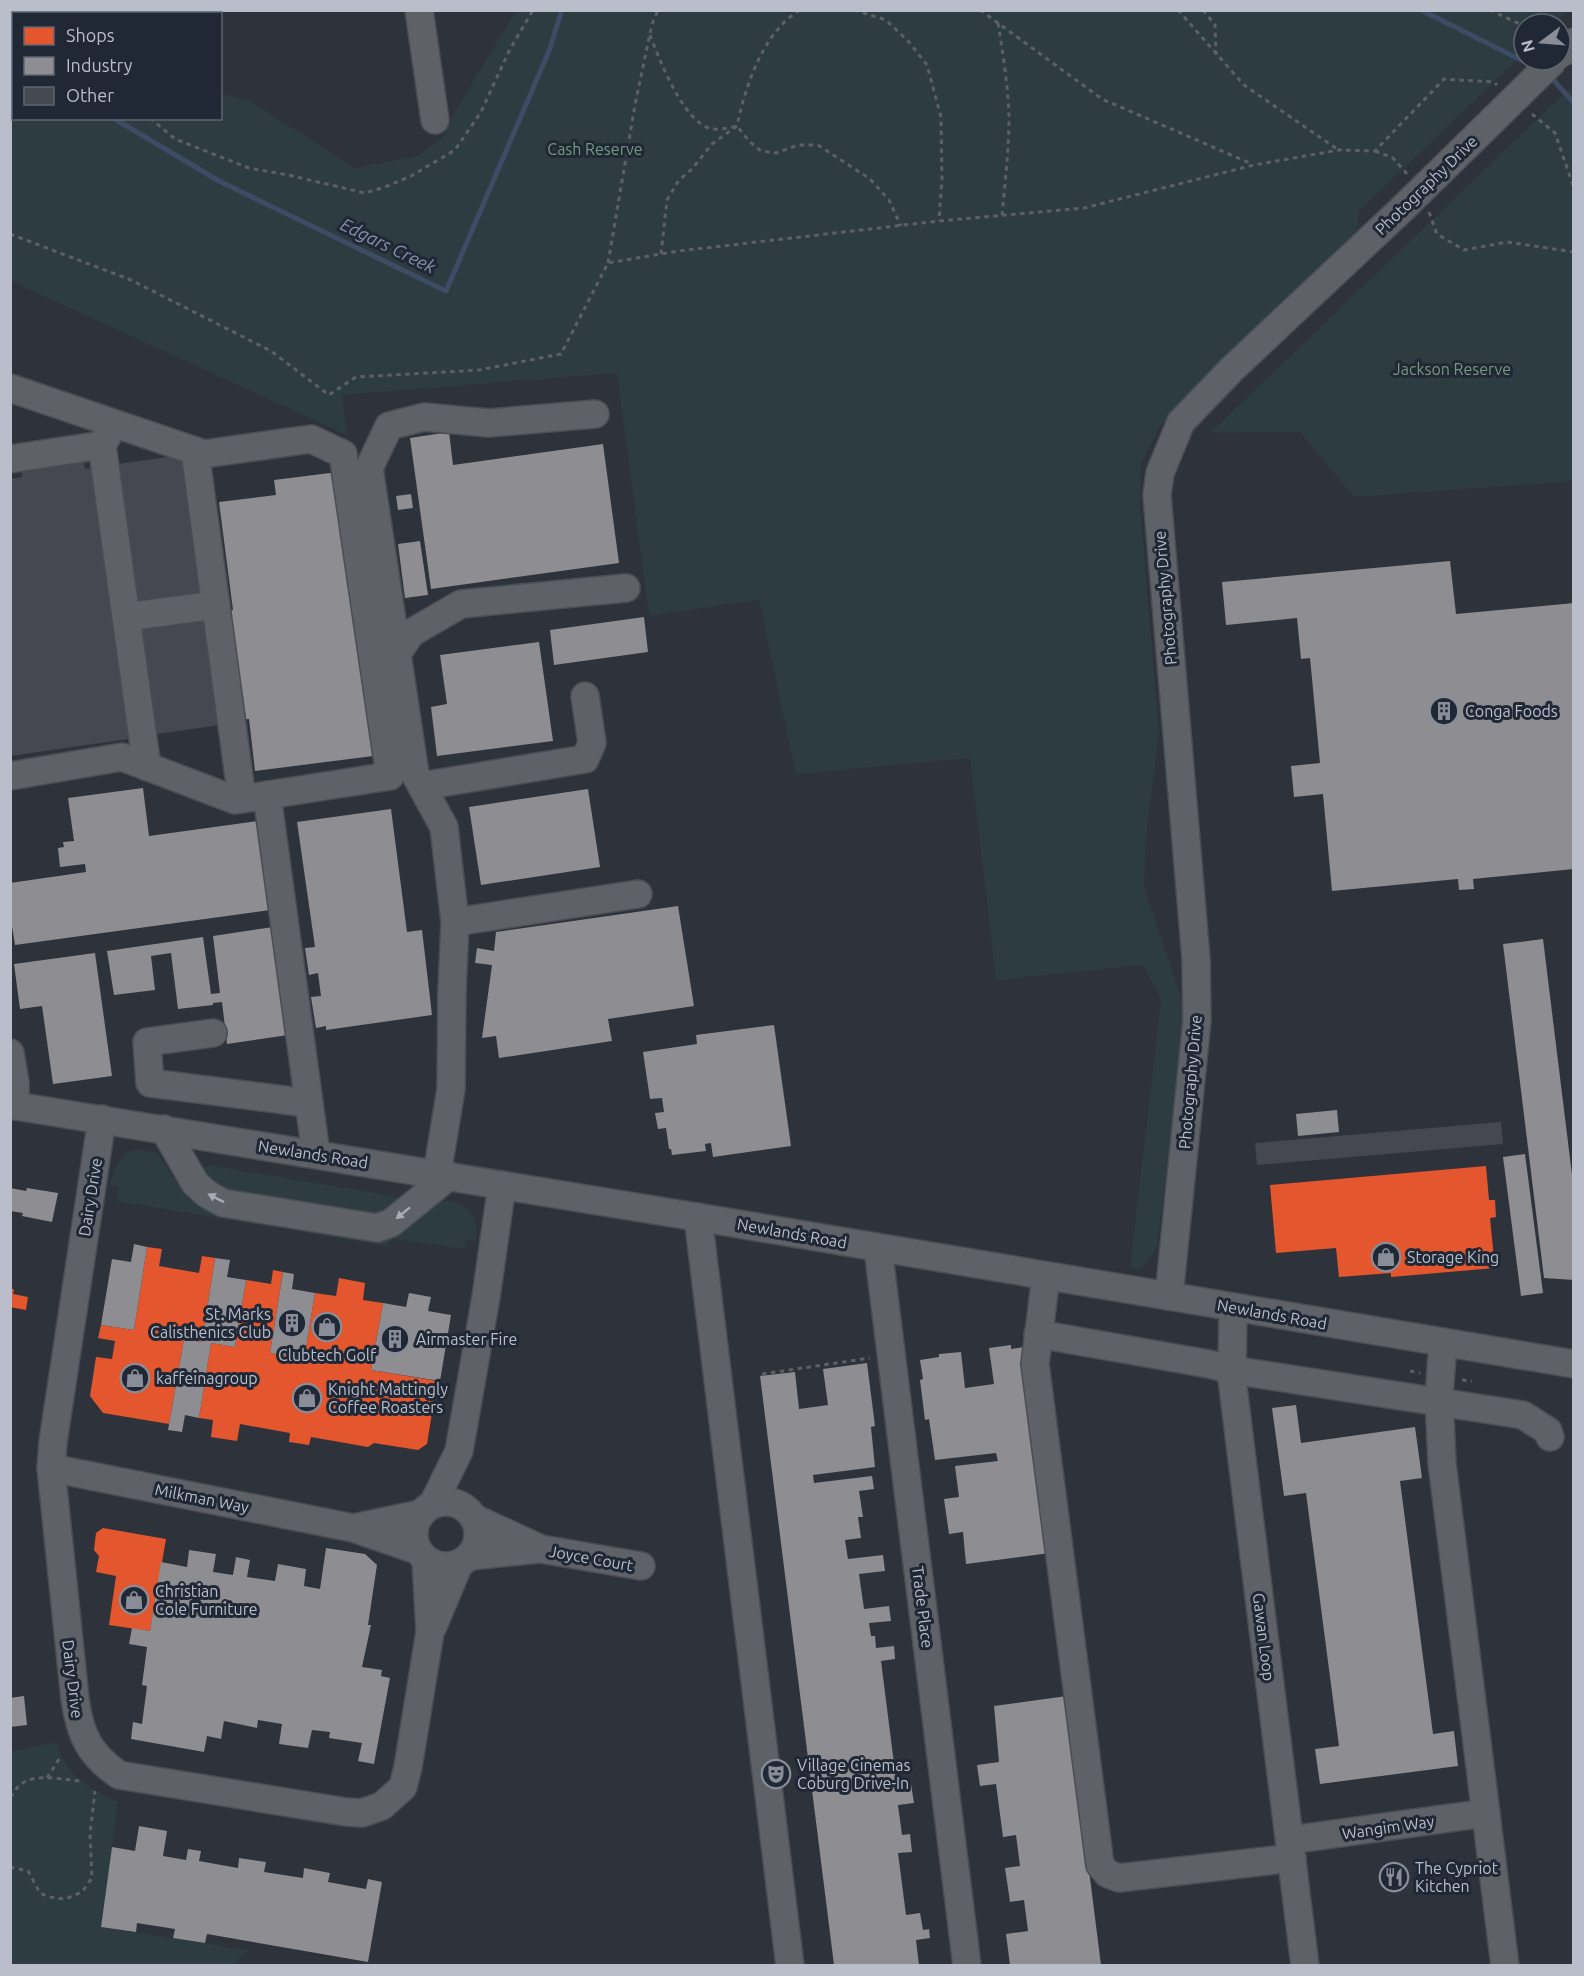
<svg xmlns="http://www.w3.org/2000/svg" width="1584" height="1976" font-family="Ubuntu,sans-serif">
<rect width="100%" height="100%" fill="#2e323b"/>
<g fill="#2c3c41">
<polygon points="70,10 71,13 14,14 14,118 220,118 221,94 250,101 355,168 418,156 444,136 454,113 516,11 1568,11 1554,24 1524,24 1524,53 1359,211 1357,235 1245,340 1160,426 1141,464 1140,504 1159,733 1146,837 1144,887 1186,1012 1157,1247 1148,1262 1141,1268 1130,1267 1161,1000 1143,965 996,980 970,758 796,774 759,600 649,616 617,373 342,395 347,435 11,281 11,11"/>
<polygon points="1573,85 1573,481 1354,497 1300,432 1210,433"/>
<path d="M139 1149 154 1152 159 1156C170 1170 180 1190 194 1202 211 1216 250 1217 272 1221L279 1228 117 1201 119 1187 110 1185C114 1168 121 1152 139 1149Z"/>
<path d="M209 1165 381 1194 399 1198C395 1208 385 1211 376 1215L218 1189 198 1166 208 1167Z"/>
<path d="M448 1200C468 1206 480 1218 476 1240L466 1239 465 1249 393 1239 387 1246 303 1232 310 1227H404L437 1203Z"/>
<path d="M56 1742C69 1778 85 1786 118 1802L101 1927 248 1950 233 1965 11 1966V1752Z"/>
</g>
<g fill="#e4572e">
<polygon points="1486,1166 1489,1200 1495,1200 1496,1217 1490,1218 1495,1268 1391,1277 1391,1273 1339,1277 1336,1248 1276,1253 1270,1185"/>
<polygon points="147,1247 162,1249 159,1266 199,1273 202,1256 215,1258 202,1342 184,1339 169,1424 103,1413 90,1396 96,1357 112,1359 115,1341 98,1338 101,1325 134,1330"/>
<polygon points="273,1270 283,1272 270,1353 304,1359 315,1293 336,1296 339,1278 365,1283 363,1300 383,1303 371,1370 437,1381 427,1444 418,1450 374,1443 368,1447 311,1437 309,1445 289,1442 290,1433 240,1424 237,1441 211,1437 213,1420 199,1418 211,1343 235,1347 246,1280 271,1284"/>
<polygon points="10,1289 14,1289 13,1294 28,1297 26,1310 10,1307"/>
<polygon points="103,1528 166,1539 150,1631 109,1625 116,1576 96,1572 99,1556 94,1550 96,1533"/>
</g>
<g fill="#8d8d92">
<polygon points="449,432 453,465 603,444 619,563 431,589 410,438"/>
<polygon points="338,472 381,755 255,771 249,719 236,720 221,612 233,610 219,502 276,495 274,480"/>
<polygon points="411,494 413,508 398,510 396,496"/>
<polygon points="420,541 428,595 405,598 398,544"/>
<polygon points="1450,561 1456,614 1574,603 1574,869 1473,879 1474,889 1459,890 1458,879 1332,891 1323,794 1294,797 1291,766 1320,763 1310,658 1301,659 1297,618 1226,625 1222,582"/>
<polygon points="644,617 648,652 554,665 550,630"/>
<polygon points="539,642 553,741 437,756 431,707 447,704 440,655"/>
<polygon points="143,788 149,836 258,821 270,910 15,945 10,914 10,883 86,872 85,864 60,867 58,848 64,847 63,842 74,841 68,798"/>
<polygon points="588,789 600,867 481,885 469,807"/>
<polygon points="391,809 407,932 422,930 432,1015 326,1030 326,1026 316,1028 311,997 321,996 318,973 309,975 305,948 315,947 297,822"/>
<polygon points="678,906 694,1006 608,1019 612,1041 499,1058 496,1036 482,1038 492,965 475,963 477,948 494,951 496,932"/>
<polygon points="273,927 288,1035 227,1044 222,1002 213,1003 213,1005 178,1009 171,953 151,956 155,990 114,995 107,951 203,937 211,994 220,993 213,936"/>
<polygon points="1543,939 1574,1191 1574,1280 1544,1278 1503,944"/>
<polygon points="95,953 112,1076 53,1084 42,1006 20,1009 14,964"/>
<polygon points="774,1025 791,1146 713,1157 711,1143 705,1144 706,1151 672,1155 671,1149 669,1149 666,1128 658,1129 655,1113 664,1112 662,1098 650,1099 643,1052 697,1044 696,1035"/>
<polygon points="1337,1110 1339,1132 1298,1136 1296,1114"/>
<polygon points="1525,1154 1543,1293 1521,1296 1503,1157"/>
<polygon points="10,1188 26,1191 27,1188 58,1193 52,1222 22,1216 23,1213 10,1211"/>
<polygon points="134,1244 147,1247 134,1330 101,1325 112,1259 131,1262"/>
<polygon points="215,1258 230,1260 227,1277 246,1280 235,1347 211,1343 199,1418 185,1415 182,1432 168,1430 184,1339 202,1342"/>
<polygon points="283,1272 294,1274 292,1289 315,1293 304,1359 270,1353"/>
<polygon points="409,1293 431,1297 428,1311 451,1315 440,1381 371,1370 383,1303 406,1307"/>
<polygon points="1011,1345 1011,1349 1024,1347 1050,1553 966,1564 963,1532 949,1534 944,1499 959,1497 955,1466 998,1461 996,1453 935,1460 929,1419 925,1420 920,1380 923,1379 920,1360 939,1357 939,1354 961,1352 965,1388 994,1384 989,1348"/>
<polygon points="867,1363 875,1426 871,1427 875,1467 813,1475 814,1483 872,1476 874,1489 859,1491 863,1517 858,1517 861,1538 845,1540 848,1559 883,1555 885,1571 859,1574 864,1609 889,1606 891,1621 869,1623 871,1636 875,1636 876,1648 894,1646 895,1659 881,1661 897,1787 911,1784 914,1803 898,1805 902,1835 910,1834 912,1852 898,1853 906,1915 920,1913 923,1930 929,1929 930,1938 916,1940 919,1965 834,1965 760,1376 795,1372 799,1409 828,1405 823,1369"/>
<polygon points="1296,1405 1301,1443 1415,1427 1422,1478 1400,1481 1433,1734 1454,1731 1458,1766 1320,1784 1315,1749 1339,1746 1306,1493 1284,1496 1272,1408"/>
<polygon points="326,1548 365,1554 377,1565 368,1625 371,1625 362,1667 382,1670 381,1676 390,1678 374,1764 358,1761 362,1743 329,1738 330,1732 312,1730 308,1748 279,1744 282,1724 258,1720 257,1728 224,1721 221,1739 207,1736 204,1752 131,1739 133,1722 142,1724 147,1686 142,1685 147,1647 129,1644 132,1628 150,1631 161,1562 187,1567 189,1550 216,1554 213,1572 233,1575 236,1557 250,1560 247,1577 275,1581 278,1564 306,1569 304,1586 320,1589"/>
<polygon points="24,1696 27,1725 10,1727 10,1698"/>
<polygon points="1067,1696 1101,1965 1010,1965 1006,1934 1028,1931 1024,1900 1010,1902 1005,1868 1020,1866 1016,1835 1003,1837 996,1784 980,1786 977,1765 999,1762 994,1706"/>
<polygon points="139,1826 167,1831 163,1856 186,1860 188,1849 201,1851 199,1861 238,1868 239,1858 266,1862 264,1872 303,1878 304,1868 330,1873 328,1882 366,1889 368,1879 382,1882 368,1962 207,1934 205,1943 173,1938 175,1929 137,1923 136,1932 101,1927 112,1847 135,1851"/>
</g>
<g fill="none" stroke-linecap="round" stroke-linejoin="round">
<g stroke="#3e4b64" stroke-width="5">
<polyline points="1421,10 1535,67"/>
<polyline points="10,58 14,60"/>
<polyline points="1548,74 1574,103"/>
<polyline points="113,118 219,181 446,291 549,51 562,10"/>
</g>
</g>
<g fill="#454850">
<polygon points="183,455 202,596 136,605 117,464"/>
<polygon points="83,456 85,469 95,467 135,738 10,756 10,479 22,477 21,465"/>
<polygon points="207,619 221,725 156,734 142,627"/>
<polygon points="1501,1122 1503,1144 1257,1165 1255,1143"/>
</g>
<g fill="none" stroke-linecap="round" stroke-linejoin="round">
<g stroke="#4a4d54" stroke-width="30">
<g id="minor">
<polyline points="97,10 98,14"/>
<polyline points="419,10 435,120"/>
<polyline points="10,388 204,454 311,439 343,454 390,776 235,800 122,757 10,776"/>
<polyline points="102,445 147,767"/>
<polyline points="195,451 242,799"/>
<polyline points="10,459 102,445 111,430"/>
<polyline points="126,617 216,605"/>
<polyline points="397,654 369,468 389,426 424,417 489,423 595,414"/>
<polyline points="422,786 585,759 592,743 585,696"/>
<polyline points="267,795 316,1154"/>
<polyline points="455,922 638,894"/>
<polyline points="213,1033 147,1042 150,1083 308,1103"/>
<polyline points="10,1053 15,1082 15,1106"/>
<polyline points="10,1105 715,1220 1574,1364"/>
<path d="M102 1119 53 1442 51 1468 75 1699C80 1735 89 1754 119 1775L346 1812 362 1813 382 1806 403 1787 408 1767 430 1632 426 1560"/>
<polyline points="164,1129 195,1183 207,1194 223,1203 377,1228 391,1223 449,1176"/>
<polyline points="437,1174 451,1089 452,990 455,922 444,827 415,774 397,654 411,633 461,604 626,588"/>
<polyline points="698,1217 790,1966"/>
<polyline points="878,1248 967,1966"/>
<polyline points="1046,1276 1035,1364 1100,1865 1108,1874 1119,1878 1292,1858"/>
<polyline points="1169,1296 1197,1020 1196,959 1157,495 1160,473 1181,422 1232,369 1400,211 1494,119"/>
<polyline points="1233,1307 1232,1379 1305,1966"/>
<polyline points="1038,1334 1209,1364 1232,1370 1523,1415 1548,1431 1550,1437"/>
<polyline points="1443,1342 1439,1397 1442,1463 1505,1966"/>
<polyline points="51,1468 353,1528 417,1550"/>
<circle cx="446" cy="1534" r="32"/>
<polyline points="433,1504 459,1451 486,1297 502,1185"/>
<polyline points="474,1518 541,1549 641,1566"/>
<polyline points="354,1528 420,1514"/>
<polyline points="470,1556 539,1549"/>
<polyline points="433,1626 459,1564"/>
<polyline points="1290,1840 1486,1813"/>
</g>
</g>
<g stroke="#5c6066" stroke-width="3" stroke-dasharray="4.5 4.5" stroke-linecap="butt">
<polyline points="854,10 886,20 909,42 927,65 941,117 942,178 939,221"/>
<polyline points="980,10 1102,99 1252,164"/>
<polyline points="1178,10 1244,85 1337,149"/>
<polyline points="1203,10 1215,25 1216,55"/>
<polyline points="1490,10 1524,26"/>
<polyline points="10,17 14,18"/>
<path d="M998 23C1003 54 1008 86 1009 117 1009 150 1005 182 1002 215"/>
<path d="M650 35C660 61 678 107 701 124 711 132 725 129 737 126L749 141 761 151 776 153 798 145H818L870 179 889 200 901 226"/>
<polyline points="1532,114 1555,133 1574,188"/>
<polyline points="150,118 175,139 249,168 288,175 365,193 385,187 411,176 455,150 481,112 509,51 533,10"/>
<polyline points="1375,151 1393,158 1407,174"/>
<polyline points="1429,212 1437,234 1464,250 1507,242 1574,252"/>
<polyline points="10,234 131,280 271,351 329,395 356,377 479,370 561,354 608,263 679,251 939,221 1084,208 1254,165 1339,150 1375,151 1444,79 1493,82 1497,85"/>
<path d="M661 254 667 200 679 180 692 169 712 144 737 126C745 87 763 32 800 10"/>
<polyline points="608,263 635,105 652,24 658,10"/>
<polyline points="1410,1371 1420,1373"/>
<polyline points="762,1374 870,1358"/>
<polyline points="1462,1380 1472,1381"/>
<polyline points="47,1778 61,1756"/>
<path d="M10 1797C14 1793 16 1788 20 1785 35 1772 63 1780 81 1781"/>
<polyline points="10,1867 28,1871 40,1893 49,1897 65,1899 82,1892 92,1878 90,1834 95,1791"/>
</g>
<use href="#minor" stroke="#5e6168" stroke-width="27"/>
<g stroke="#4a4d54" stroke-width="30" stroke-linecap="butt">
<g id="minor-bridge">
<polyline points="1560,55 1574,41"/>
<polyline points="1494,119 1554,60"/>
</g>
</g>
<use href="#minor-bridge" stroke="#5e6168" stroke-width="27"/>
</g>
<defs><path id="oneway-solid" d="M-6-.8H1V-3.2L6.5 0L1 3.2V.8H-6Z" transform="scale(1.5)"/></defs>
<g fill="#a7abb6">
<use href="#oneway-solid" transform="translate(216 1198) rotate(-153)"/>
<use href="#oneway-solid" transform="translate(403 1213) rotate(141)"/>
</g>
<defs>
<g id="building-ring" transform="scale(1.5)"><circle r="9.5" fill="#212835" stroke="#888d98" stroke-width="1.5"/><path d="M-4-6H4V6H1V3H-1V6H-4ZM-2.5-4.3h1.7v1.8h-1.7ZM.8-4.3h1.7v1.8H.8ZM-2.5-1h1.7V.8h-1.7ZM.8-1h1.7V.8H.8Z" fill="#888d98"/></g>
<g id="shop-ring" transform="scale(1.5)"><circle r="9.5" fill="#212835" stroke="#888d98" stroke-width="1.5"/><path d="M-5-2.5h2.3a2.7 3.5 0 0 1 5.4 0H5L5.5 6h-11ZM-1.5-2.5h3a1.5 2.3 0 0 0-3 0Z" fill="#888d98"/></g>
<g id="theatre-ring" transform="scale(1.5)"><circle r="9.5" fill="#212835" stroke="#888d98" stroke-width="1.5"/><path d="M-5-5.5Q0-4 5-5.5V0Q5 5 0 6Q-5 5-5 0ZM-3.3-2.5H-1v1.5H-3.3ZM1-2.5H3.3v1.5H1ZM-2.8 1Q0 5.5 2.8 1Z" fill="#888d98"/></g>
<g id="restaurant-ring" transform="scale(1.5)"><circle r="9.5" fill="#212835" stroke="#888d98" stroke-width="1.5"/><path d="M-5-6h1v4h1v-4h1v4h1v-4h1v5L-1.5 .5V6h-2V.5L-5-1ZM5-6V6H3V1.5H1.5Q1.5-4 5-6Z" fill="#888d98"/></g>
</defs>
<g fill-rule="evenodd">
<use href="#building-ring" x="1444" y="711"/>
<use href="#shop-ring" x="1386" y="1257"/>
<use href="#building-ring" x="292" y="1323"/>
<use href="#shop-ring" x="327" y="1327"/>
<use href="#building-ring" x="395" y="1339"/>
<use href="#shop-ring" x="135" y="1378"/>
<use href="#shop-ring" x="307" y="1398"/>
<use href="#shop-ring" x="134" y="1600"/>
<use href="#theatre-ring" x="776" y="1774"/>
<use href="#restaurant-ring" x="1394" y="1877"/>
</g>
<g text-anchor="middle" stroke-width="6" stroke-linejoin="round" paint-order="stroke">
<g font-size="16" fill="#73997f" stroke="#212835">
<text x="595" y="155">Cash Reserve</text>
<text x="1452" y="375">Jackson Reserve</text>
</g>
<g font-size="16" fill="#b9beca" stroke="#212835">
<text transform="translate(1426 185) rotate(-44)" y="6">Photography Drive</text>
<text transform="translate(1165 598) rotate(-95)" y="6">Photography Drive</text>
<text transform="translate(1190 1082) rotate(-85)" y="6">Photography Drive</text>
<text transform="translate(313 1154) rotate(9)" y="6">Newlands Road</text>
<text transform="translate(90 1197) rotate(-81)" y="6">Dairy Drive</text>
<text transform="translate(792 1233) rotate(10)" y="6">Newlands Road</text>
<text transform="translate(1272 1314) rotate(10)" y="6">Newlands Road</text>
<text transform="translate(202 1498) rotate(11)" y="6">Milkman Way</text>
<text transform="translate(591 1558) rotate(10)" y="6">Joyce Court</text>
<text transform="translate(923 1607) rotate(83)" y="6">Trade Place</text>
<text transform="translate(1264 1637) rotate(83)" y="6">Gawan Loop</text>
<text transform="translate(73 1679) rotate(83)" y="6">Dairy Drive</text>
<text transform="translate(1388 1827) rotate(-8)" y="6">Wangim Way</text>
</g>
<g font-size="16" fill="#b9beca" stroke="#212835" text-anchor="start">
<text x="1465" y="717">Conga Foods</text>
<text x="1407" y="1263">Storage King</text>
<text x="271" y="1320" text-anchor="end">St. Marks<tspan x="271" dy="18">Calisthenics Club</tspan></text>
<text x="416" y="1345">Airmaster Fire</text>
<text x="327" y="1361" text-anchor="middle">Clubtech Golf</text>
<text x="156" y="1384">kaffeinagroup</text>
<text x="328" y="1395">Knight Mattingly<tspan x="328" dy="18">Coffee Roasters</tspan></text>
<text x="155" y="1597">Christian<tspan x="155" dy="18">Cole Furniture</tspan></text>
<text x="797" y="1771">Village Cinemas<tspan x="797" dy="18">Coburg Drive-In</tspan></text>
<text x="1415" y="1874">The Cypriot<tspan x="1415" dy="18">Kitchen</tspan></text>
</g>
<g font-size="18" font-style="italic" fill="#8492af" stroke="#212835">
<text transform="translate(388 246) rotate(26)" y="6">Edgars Creek</text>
</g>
</g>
<rect width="1584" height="1976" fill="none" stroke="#b9beca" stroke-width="24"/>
<rect x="12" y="12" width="210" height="108" fill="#212835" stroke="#5e6471" stroke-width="1.5"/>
<rect x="24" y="27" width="30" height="18" fill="#e4572e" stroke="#5e6471" stroke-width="1.5"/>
<text x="66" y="42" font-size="18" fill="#b9beca">Shops</text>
<rect x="24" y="57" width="30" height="18" fill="#8d8d92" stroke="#5e6471" stroke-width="1.5"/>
<text x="66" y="72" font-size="18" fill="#b9beca">Industry</text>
<rect x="24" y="87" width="30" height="18" fill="#454850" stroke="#5e6471" stroke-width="1.5"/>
<text x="66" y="102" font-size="18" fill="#b9beca">Other</text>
<g transform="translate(1542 42) rotate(254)"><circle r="28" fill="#212835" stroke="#5e6471" stroke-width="1.5"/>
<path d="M0-4.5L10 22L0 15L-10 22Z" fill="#888d98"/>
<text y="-9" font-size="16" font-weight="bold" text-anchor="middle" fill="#b9beca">N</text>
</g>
</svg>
